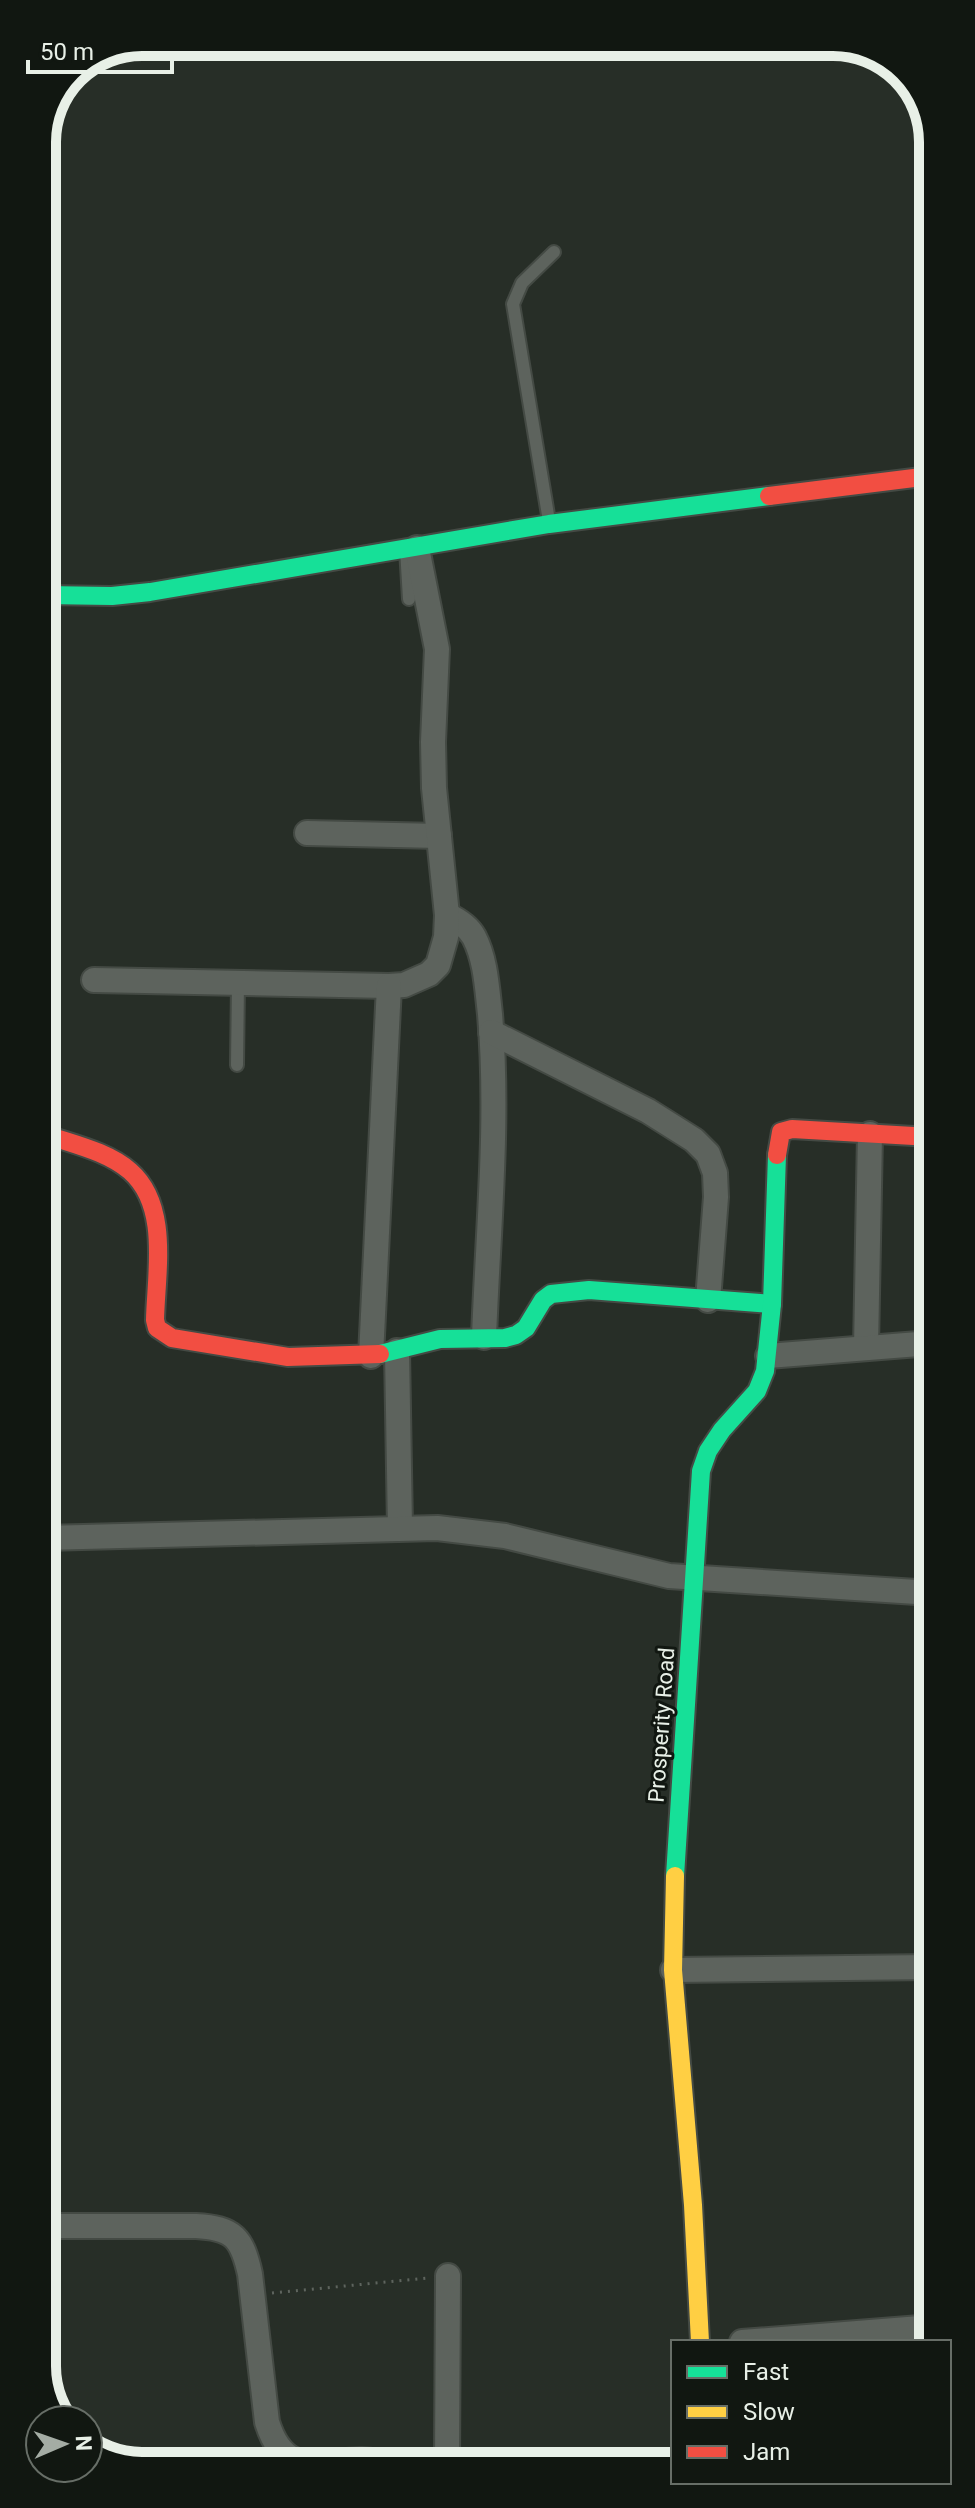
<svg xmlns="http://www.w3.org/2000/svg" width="975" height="2508" font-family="Roboto,sans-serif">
<rect width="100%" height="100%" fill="#272e27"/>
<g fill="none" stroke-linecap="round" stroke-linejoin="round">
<path stroke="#052206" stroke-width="6" d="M930 206C916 232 913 252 930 276"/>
<g stroke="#444a44" stroke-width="16">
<g id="lane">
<polyline points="549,521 513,304 522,283 554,252"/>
<polyline points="406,549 409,599"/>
<polyline points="237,1065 238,983"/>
</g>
</g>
<g stroke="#444a44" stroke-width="28">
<g id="street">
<polyline points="307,833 439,836"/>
<path d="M447 915C458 920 468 926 474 937 486 960 487 989 490 1014 499 1121 488 1230 484 1337"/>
<polyline points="94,980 389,986 404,985 429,974 438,965 446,937 447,915 434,788 433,742 437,649 417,548"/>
<polyline points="491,1032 648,1111 694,1140 708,1154 715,1173 716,1197 708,1300"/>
<polyline points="866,1348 870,1134"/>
<polyline points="397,1351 400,1528"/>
<polyline points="371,1356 389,986"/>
<polyline points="768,1356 931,1343"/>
<polyline points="44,1538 437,1528 505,1536 669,1576 932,1593"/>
<polyline points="673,1970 932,1967"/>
<path d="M45 2226H196C234 2228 242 2238 250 2274L267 2422C289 2494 339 2446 389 2465"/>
<polyline points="742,2342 933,2327"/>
<polyline points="447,2464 448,2276"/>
</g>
</g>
<g stroke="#444a44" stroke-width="22">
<g id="fast">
<polyline points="43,595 112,596 150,592 549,524 769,496"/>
<polyline points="380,1354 440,1339 505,1338 516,1335 526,1328 543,1300 551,1294 589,1290 772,1304"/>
<polyline points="675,1876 701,1471 708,1451 722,1430 757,1391 765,1371 772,1304 777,1155"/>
</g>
</g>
<g stroke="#444a44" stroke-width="22">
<polyline id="slow" points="675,1876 673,1970 693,2205 700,2342"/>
</g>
<g stroke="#444a44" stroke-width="22">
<g id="jam">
<polyline points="769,496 930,476"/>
<path d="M44 1134C72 1144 107 1151 130 1171 170 1206 156 1273 155 1320L157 1328 172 1338 288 1357 380 1354"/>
<polyline points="777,1155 781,1132 792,1129 931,1137"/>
</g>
</g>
<polyline stroke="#5e645e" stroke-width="3" stroke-dasharray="2 6" stroke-linecap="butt" points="272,2293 428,2278"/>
<use href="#lane" stroke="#5d635d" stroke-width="12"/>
<use href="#street" stroke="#5d635d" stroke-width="24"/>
<use href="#fast" stroke="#16e098" stroke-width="18"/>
<use href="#slow" stroke="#ffcf43" stroke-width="18"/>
<use href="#jam" stroke="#f24e42" stroke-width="18"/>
</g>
<g text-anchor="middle" stroke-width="6" stroke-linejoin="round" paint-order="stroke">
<g font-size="22" fill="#e8f0e7" stroke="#111711">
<text transform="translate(661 1725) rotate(-86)" y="8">Prosperity Road</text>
</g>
</g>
<path d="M0 0H975V2508H0ZM142 56H833A86 86 0 0 1 919 142V2366A86 86 0 0 1 833 2452H142A86 86 0 0 1 56 2366V142A86 86 0 0 1 142 56Z" fill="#111711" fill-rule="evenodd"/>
<path fill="none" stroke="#e8f0e7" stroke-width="10" d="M142 56H833A86 86 0 0 1 919 142V2366A86 86 0 0 1 833 2452H142A86 86 0 0 1 56 2366V142A86 86 0 0 1 142 56Z"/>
<rect x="671" y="2340" width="280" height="144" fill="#111711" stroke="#676e67" stroke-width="2"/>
<rect x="687" y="2366" width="40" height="12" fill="#16e098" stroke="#676e67" stroke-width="2"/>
<text x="743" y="2380" font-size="24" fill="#e8f0e7">Fast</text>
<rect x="687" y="2406" width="40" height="12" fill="#ffcf43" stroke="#676e67" stroke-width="2"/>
<text x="743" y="2420" font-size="24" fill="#e8f0e7">Slow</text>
<rect x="687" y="2446" width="40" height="12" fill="#f24e42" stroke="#676e67" stroke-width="2"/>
<text x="743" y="2460" font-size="24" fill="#e8f0e7">Jam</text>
<g transform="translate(64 2444) rotate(88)"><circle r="38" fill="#111711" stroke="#676e67" stroke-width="2"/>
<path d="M0-6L14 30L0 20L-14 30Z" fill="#a4aca4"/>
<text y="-12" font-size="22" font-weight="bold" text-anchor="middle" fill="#e8f0e7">N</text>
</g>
<path d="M28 60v12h144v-12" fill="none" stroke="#e8f0e7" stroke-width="4"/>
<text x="40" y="60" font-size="24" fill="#e8f0e7" stroke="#111711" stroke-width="6" paint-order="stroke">50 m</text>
</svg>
